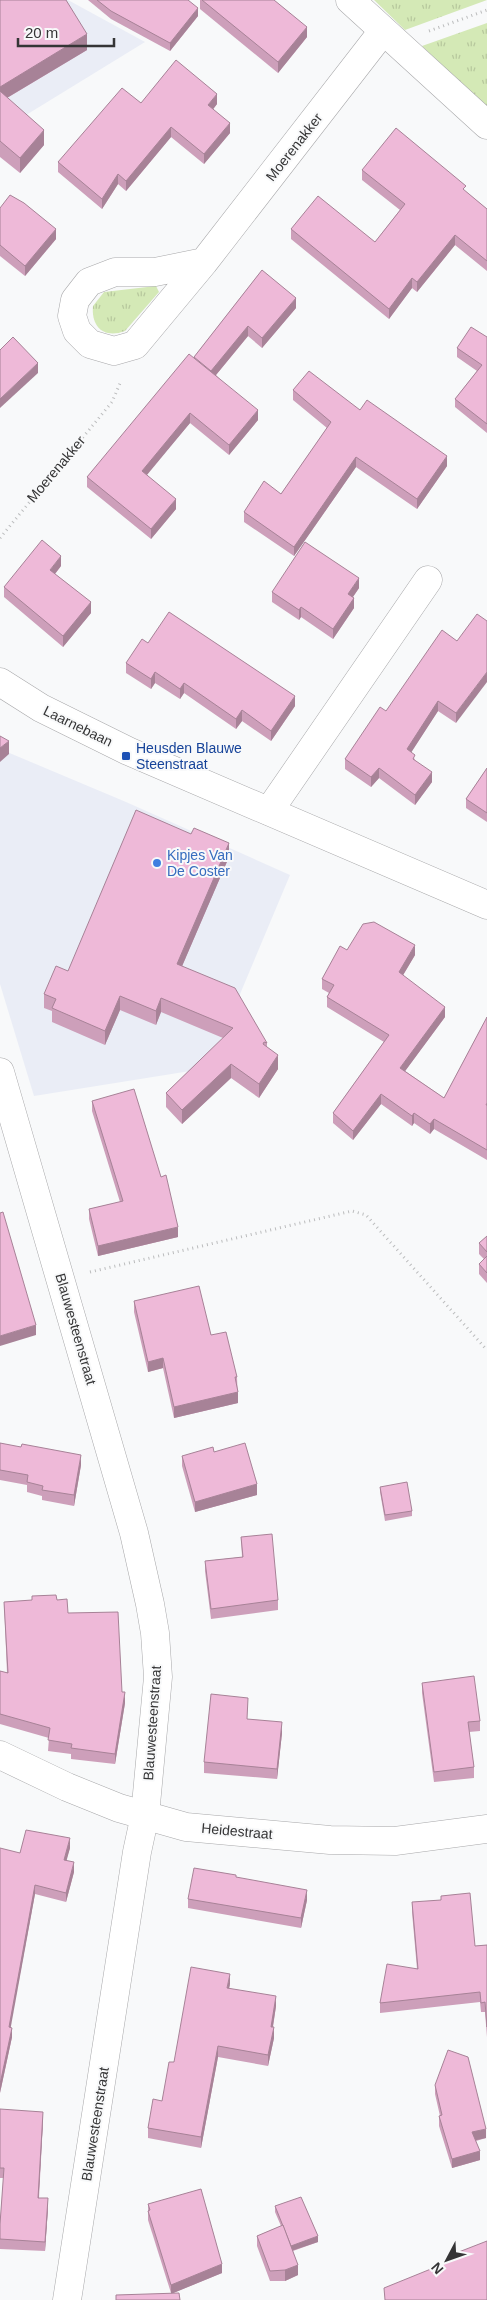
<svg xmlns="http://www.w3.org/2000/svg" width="487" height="2300" font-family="Arial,sans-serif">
<defs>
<pattern id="grass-tufts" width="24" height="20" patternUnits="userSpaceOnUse" patternTransform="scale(1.25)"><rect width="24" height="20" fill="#d4e9b6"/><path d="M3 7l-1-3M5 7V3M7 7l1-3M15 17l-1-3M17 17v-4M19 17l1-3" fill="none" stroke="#b7c89d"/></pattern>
</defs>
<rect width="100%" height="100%" fill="#f8f9fa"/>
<g fill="#eaedf6">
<polygon points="0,0 68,0 145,42 0,131"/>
<polygon points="0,749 126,802 290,875 209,1068 34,1096 0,984"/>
</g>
<g fill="url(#grass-tufts)">
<polygon points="374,0 487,0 405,30"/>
<polygon points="487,23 487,108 422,46"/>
<path d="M156 286 159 292 125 331C104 339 91 327 93 306L104 292Z"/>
</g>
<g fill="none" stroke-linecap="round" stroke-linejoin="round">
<g stroke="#a8a8aa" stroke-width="29">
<g id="minor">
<polyline points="350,0 487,125"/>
<polyline points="204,262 155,272 115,272 89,282 75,300 72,316 77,331 90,344 114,351 135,345 204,262 383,31"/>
<polyline points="269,811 428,580"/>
<polyline points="0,1072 134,1533 150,1604 155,1633 158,1677 145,1815 137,1852 67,2300"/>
<polyline points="0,1755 67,1787 119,1808 186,1827 330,1840 395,1841 487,1829"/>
</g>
</g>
<g stroke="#a8a8aa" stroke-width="29">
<polyline id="tertiary" points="0,682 41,708 128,751 487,905"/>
</g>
<g stroke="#bbbcbd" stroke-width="3" stroke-dasharray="1 4" stroke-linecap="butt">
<polyline points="429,31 487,10"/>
<polyline points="0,538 112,402 121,381"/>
<polyline points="90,1272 352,1211 366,1215 487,1350"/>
</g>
<use href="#minor" stroke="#fff" stroke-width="28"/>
<use href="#tertiary" stroke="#fff" stroke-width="28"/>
</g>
<g fill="#cd9fba">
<polygon points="0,0 87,50 7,98 44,145 20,173 0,157"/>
<polygon points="88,0 188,0 198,16 170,51 111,19"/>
<polygon points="200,0 274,0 307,37 278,73 200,9"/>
<polygon points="141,103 217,104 213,109 230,133 204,164 171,137 126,191 118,184 102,209 58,172 58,162"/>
<polygon points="362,170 466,192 487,209 487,271 455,245 417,292 412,288 389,319 291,239 291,229 375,242 400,210 362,180"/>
<polygon points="0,208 56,239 25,276 0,256"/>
<polygon points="262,270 296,308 262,348 248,336 216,375 258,420 229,455 190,423 146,475 176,509 151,539 87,487 87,477 194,357"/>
<polygon points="487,337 487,433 455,407 455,399 477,371 457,357 457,348"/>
<polygon points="293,390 360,410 447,466 417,509 356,467 294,556 244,522 244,512 281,494 327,428 293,400"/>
<polygon points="61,566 55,574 91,613 63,647 4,597 4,587"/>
<polygon points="359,588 353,597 354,608 333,639 301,617 299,620 272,602 272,592"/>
<polygon points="457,641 456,723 438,711 411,752 415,760 432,782 415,805 379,778 371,787 345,769 345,759 386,711"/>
<polygon points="148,643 295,706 271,741 242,721 236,729 184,693 180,699 155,683 151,689 126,673 126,663"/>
<polygon points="487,768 487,822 466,808 466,799"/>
<polygon points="229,857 182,966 267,1043 267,1047 278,1069 259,1098 231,1078 182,1124 166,1107 166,1093 223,1038 161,1012 156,1025 120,1010 105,1045 52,1022 52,1011 44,1008 44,994 68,971"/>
<polygon points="347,950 415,955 403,975 445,1017 405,1071 444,1098 487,1017 487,1160 434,1129 430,1134 414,1123 412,1126 381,1104 353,1140 333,1123 333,1113 384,1042 327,1007 327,997 329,993 322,989 322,979"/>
<polygon points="92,1101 178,1237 98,1256 89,1219 89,1209 120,1202 92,1111"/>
<polygon points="487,1236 487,1283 479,1274 479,1264 484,1259 479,1254 479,1243"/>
<polygon points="134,1301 211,1335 237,1377 238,1403 174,1418 163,1368 148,1372 134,1312"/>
<polygon points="0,1443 81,1465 74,1506 42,1500 42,1496 27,1492 27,1485 0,1480"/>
<polygon points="214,1452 257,1495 195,1512 182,1466 182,1456"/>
<polygon points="380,1487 412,1511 412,1516 385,1521 380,1492"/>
<polygon points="241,1537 278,1600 278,1610 211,1619 205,1571 205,1561 242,1557"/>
<polygon points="57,1600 68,1613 122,1692 125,1703 115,1764 71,1759 71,1754 48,1751 49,1738 0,1724 0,1671 7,1673 4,1602"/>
<polygon points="422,1683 480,1721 480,1731 469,1732 474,1767 474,1778 434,1782 422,1693"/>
<polygon points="247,1719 282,1733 277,1779 204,1773 204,1762"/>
<polygon points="70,1848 66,1860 74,1872 66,1902 35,1894 10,2027 12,2037 0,2093 20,1853"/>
<polygon points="236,1877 307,1900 301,1928 188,1908 188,1899"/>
<polygon points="412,1902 475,1946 487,1945 487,2037 485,2012 481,2012 480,2002 380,2013 380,2003 417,1969 412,1912"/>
<polygon points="230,1984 229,1988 276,2006 273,2027 274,2038 268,2066 218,2057 201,2148 148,2138 148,2128 162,2101 174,2062"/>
<polygon points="435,2085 486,2138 476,2141 480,2160 452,2168 439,2126 439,2116 440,2116 435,2094"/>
<polygon points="0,2109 43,2121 39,2198 48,2208 45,2251 0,2249 0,2224 4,2178 0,2178"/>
<polygon points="148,2204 222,2273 173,2293 171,2293 148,2220"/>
<polygon points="275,2206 318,2242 293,2251 298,2275 285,2281 270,2281 257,2246 257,2236 281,2226 275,2212"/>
</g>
<g fill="#a78297">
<polygon points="198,8 198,16 170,51 170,43"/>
<polygon points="307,27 307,37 278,73 278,62"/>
<polygon points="87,34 87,50 0,102 0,87"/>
<polygon points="217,94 217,104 208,116 208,105"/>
<polygon points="230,123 230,133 204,164 204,154"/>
<polygon points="171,127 171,137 126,191 126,181"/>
<polygon points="44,130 44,145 20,173 20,158"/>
<polygon points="118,174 118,184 102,209 102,199"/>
<polygon points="56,229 56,239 25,276 25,266"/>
<polygon points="455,235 455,245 417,292 417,282"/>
<polygon points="412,278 412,288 389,319 389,309"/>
<polygon points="296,298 296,308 262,348 262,338"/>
<polygon points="248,326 248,336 211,381 211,371"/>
<polygon points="38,363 38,373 0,408 0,399"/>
<polygon points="258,410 258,420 229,455 229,445"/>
<polygon points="190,413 190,423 142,481 142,471"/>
<polygon points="447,456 447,466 417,509 417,499"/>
<polygon points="356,457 356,467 294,556 294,547"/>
<polygon points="176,499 176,509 151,539 151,529"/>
<polygon points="61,556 61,566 50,580 50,570"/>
<polygon points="359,578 359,588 348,604 348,594"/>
<polygon points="354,598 354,608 333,639 333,629"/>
<polygon points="91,602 91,613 63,647 63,636"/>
<polygon points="301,607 301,617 299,620 299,610"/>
<polygon points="155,672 155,683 151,689 151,679"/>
<polygon points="487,672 487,682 456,723 456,713"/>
<polygon points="184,683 184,693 180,699 180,689"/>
<polygon points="295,696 295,706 271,741 271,731"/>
<polygon points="438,701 438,711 407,759 407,749"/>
<polygon points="242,710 242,721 236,729 236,719"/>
<polygon points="9,741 9,754 0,762 0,748"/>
<polygon points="379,768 379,778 371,787 371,777"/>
<polygon points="432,772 432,782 415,805 415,795"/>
<polygon points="229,843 229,857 177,978 177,964"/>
<polygon points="415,945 415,955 399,982 399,972"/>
<polygon points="120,996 120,1010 105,1045 105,1031"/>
<polygon points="161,998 161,1012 156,1025 156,1011"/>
<polygon points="445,1007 445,1017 400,1078 400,1068"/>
<polygon points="278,1055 278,1069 259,1098 259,1084"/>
<polygon points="231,1064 231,1078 182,1124 182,1110"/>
<polygon points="381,1094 381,1104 353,1140 353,1131"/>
<polygon points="414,1113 414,1123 412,1126 412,1116"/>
<polygon points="434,1119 434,1129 430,1134 430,1124"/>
<polygon points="178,1227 178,1237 98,1256 98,1246"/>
<polygon points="36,1325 36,1335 0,1346 0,1336"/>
<polygon points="163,1358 163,1368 148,1372 148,1362"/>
<polygon points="238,1392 238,1403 174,1418 174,1407"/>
<polygon points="81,1455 81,1465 74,1506 74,1495"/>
<polygon points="257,1484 257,1495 195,1512 195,1502"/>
<polygon points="125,1692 125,1703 115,1764 115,1754"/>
<polygon points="282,1722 282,1733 277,1779 277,1769"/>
<polygon points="70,1838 70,1848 64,1870 64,1860"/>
<polygon points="74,1862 74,1872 66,1902 66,1893"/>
<polygon points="35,1885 35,1894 9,2037 9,2027"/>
<polygon points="307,1890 307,1900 301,1928 301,1918"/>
<polygon points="230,1974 230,1984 227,1998 227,1988"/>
<polygon points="276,1996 276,2006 271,2038 271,2027"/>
<polygon points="274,2027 274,2038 268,2066 268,2055"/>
<polygon points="12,2028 12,2037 0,2093 0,2084"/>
<polygon points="218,2046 218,2057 201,2148 201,2137"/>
<polygon points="43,2112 43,2121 38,2208 38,2198"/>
<polygon points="486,2129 486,2138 472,2141 472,2132"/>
<polygon points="480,2151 480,2160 452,2168 452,2159"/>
<polygon points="48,2198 48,2208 45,2251 45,2242"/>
<polygon points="318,2236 318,2242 291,2251 291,2246"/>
<polygon points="222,2264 222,2273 171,2294 171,2285"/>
<polygon points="298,2265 298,2275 285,2281 285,2270"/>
</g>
<g fill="#eeb9d8" stroke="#a78297">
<polygon points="0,0 66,0 87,34 0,87"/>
<polygon points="97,0 188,0 198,8 170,43 111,11"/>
<polygon points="202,0 274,0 307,27 278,62"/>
<polygon points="176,60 217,94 208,105 230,123 204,154 171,127 126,181 118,174 102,199 58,162 122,88 141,103"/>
<polygon points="0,91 44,130 20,158 0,141"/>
<polygon points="396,128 466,186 463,189 487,209 487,261 455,235 417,282 412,278 389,309 291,229 318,196 375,242 405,204 362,170"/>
<polygon points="10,195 24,203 56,229 25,266 0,245 0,208"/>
<polygon points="262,270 296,298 262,338 248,326 211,371 194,357"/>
<polygon points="471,327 487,337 487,424 455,399 482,365 457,348"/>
<polygon points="13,337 38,363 0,399 0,350"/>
<polygon points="189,354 258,410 229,445 190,413 142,471 176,499 151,529 87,477"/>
<polygon points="309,371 360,410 367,400 447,456 417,499 356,457 294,547 244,512 264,481 281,494 331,422 293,390"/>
<polygon points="42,540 61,556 50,570 91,602 63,636 4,587"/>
<polygon points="305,542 359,578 348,594 354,598 333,629 301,607 299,610 272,592"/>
<polygon points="169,612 295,696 271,731 242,710 236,719 184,683 180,689 155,672 151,679 126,663 142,639 148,643"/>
<polygon points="477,614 487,621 487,672 456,713 438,701 407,749 415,755 413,759 432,772 415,795 379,768 371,777 345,759 380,707 386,711 442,630 457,641"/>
<polygon points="0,736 9,741 0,748"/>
<polygon points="487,768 487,813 466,799"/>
<polygon points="136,810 191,834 194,828 229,843 177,964 235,988 267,1043 264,1042 263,1044 278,1055 259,1084 231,1064 182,1110 166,1093 233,1028 161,998 156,1011 120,996 105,1031 52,1008 56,999 44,994 56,966 68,971"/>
<polygon points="374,922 415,945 399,972 445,1007 400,1068 444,1098 487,1017 487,1103 486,1105 487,1105 487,1150 434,1119 430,1124 414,1113 412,1116 381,1094 353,1131 333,1113 389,1035 327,997 334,985 322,979 340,946 347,950 363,924"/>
<polygon points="134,1089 161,1177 166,1175 178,1227 98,1246 89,1209 123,1201 92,1101"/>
<polygon points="3,1212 36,1325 0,1336 0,1213"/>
<polygon points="487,1236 487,1252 479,1243"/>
<polygon points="487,1256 487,1273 479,1264"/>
<polygon points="199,1286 211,1335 226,1332 237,1377 235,1377 238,1392 174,1407 163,1358 148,1362 134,1301"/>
<polygon points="0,1443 21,1447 22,1444 81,1455 74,1495 42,1490 43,1486 27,1482 28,1475 0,1470"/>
<polygon points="245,1443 257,1484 195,1502 182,1456 213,1447 214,1452"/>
<polygon points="407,1482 412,1511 385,1515 380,1487"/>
<polygon points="272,1534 278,1600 211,1609 205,1561 243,1557 241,1537"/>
<polygon points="56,1595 57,1600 67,1599 68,1613 118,1612 122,1692 125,1692 115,1754 71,1748 72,1744 48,1740 50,1728 0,1714 0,1671 8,1673 4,1602 32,1600 32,1596"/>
<polygon points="474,1676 480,1721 468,1722 474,1767 434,1772 422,1683"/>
<polygon points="211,1694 248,1698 247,1719 282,1722 277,1769 204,1762"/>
<polygon points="26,1830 70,1838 64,1860 74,1862 66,1893 35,1885 9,2027 12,2028 0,2084 0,1848 20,1853"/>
<polygon points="194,1868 236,1875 236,1877 307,1890 301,1918 188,1899"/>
<polygon points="470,1893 475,1946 487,1945 487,2027 485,2002 481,2003 480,1992 380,2003 387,1964 418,1969 412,1902 441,1900 441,1896"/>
<polygon points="191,1967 230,1974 227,1988 276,1996 271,2027 274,2027 268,2055 218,2046 201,2137 148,2128 153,2099 162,2101 169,2062 174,2062"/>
<polygon points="448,2050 468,2057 486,2129 472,2132 480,2151 452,2159 439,2116 442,2115 435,2085"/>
<polygon points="0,2109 43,2112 38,2198 48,2198 45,2242 0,2239 0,2224 4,2168 0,2168"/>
<polygon points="201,2189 222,2264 171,2285 148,2211 150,2210 148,2204"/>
<polygon points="301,2197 318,2236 291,2246 275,2206"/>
<polygon points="283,2225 298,2265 285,2270 270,2271 257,2236"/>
<polygon points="487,2241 487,2300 385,2300 384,2288 453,2260 451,2255"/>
<polygon points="179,2293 180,2300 116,2300 116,2295"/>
</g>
<rect fill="#1a4fb4" stroke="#f8f9fa" stroke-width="2" x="121" y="751" width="10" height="10" rx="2.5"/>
<circle fill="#3f7fe0" stroke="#f8f9fa" stroke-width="2" cx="157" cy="863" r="5"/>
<g text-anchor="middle" stroke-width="4" stroke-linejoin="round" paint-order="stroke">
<g font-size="14" fill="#353536" stroke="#f8f9fa">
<text transform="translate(294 147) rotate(-52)" y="5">Moerenakker</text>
<text transform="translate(56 469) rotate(-50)" y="5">Moerenakker</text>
<text transform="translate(78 726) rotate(26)" y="5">Laarnebaan</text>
<text transform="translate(76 1329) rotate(74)" y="5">Blauwesteenstraat</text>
<text transform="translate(152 1723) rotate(-86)" y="5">Blauwesteenstraat</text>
<text transform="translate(237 1831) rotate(5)" y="5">Heidestraat</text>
<text transform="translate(95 2124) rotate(-81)" y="5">Blauwesteenstraat</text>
</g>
<g font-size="14" fill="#164399" stroke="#f8f9fa" text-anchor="start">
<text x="136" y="753">Heusden Blauwe<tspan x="136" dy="16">Steenstraat</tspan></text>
</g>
<g font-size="14" fill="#366cbe" stroke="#f8f9fa" text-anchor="start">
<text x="167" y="860">Kipjes Van<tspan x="167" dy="16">De Coster</tspan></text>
</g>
</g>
<g transform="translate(447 2260) rotate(229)" stroke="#f8f9fa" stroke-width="4" paint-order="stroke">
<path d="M0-4L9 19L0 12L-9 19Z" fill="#353536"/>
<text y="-8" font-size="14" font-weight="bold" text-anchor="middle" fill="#353536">N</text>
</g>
<path d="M18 38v8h96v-8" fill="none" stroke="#353536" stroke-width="2.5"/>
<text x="25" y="38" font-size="15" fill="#353536" stroke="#f8f9fa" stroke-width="4" paint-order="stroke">20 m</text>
</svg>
